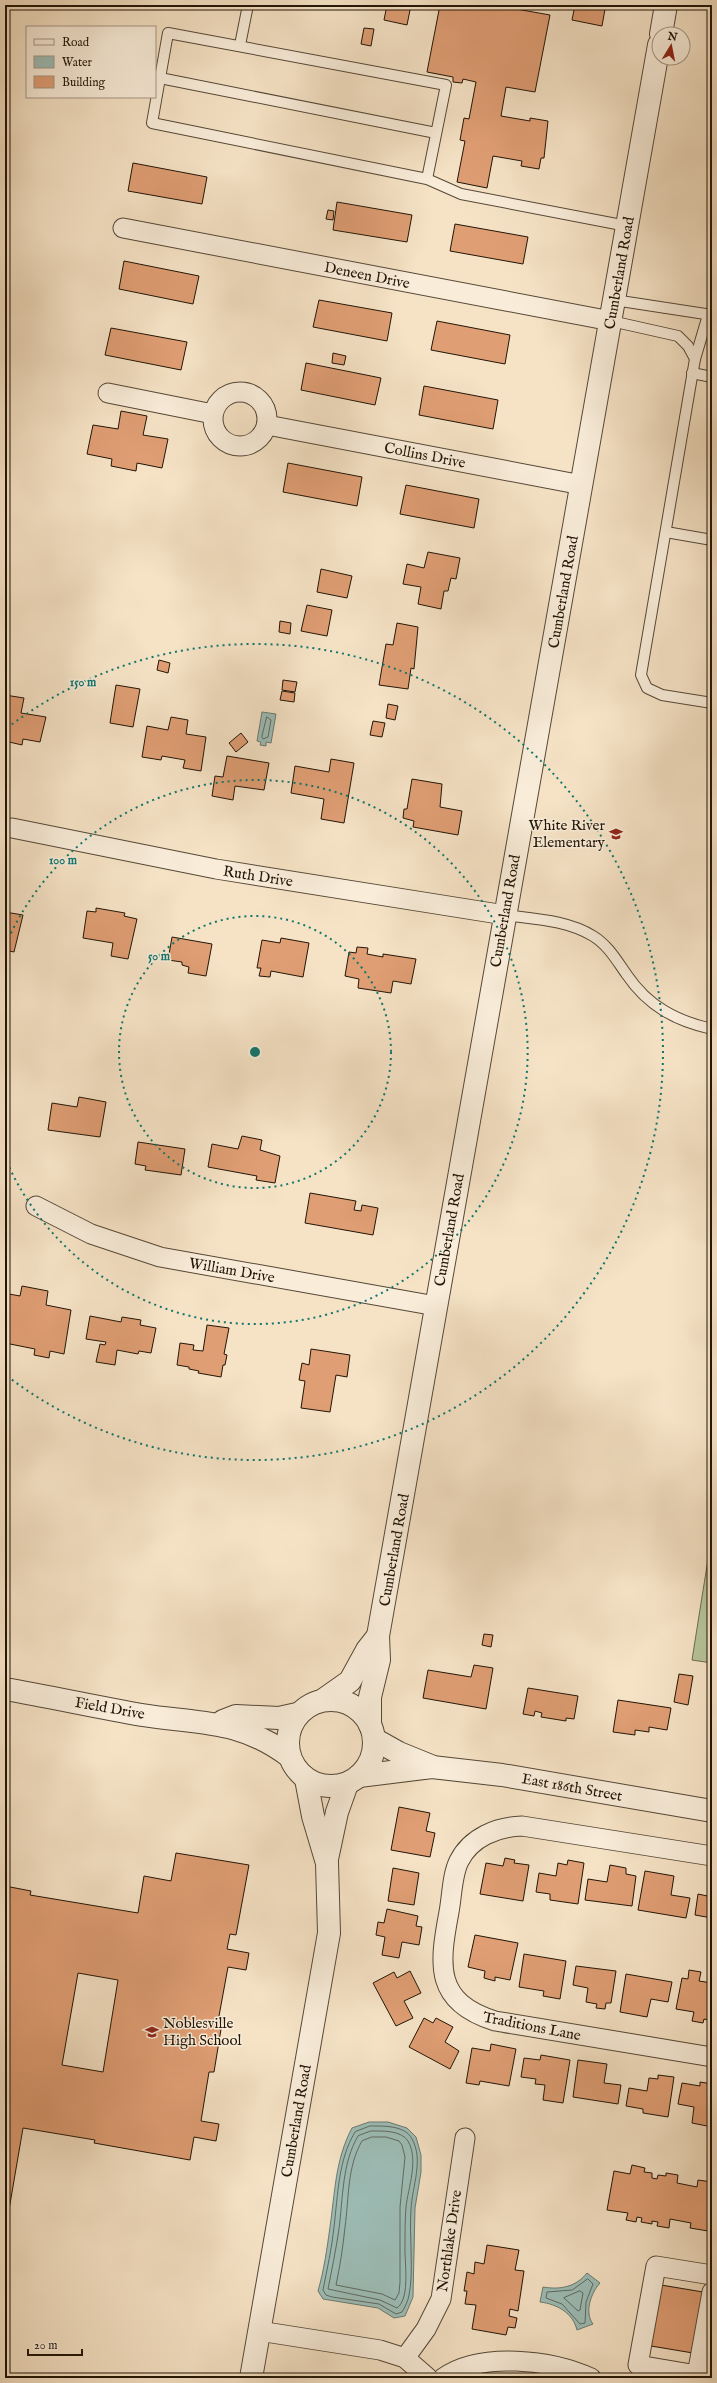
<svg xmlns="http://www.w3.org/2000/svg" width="717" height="2383" font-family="'IM FELL English',serif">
<rect width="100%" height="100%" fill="#f6e3c6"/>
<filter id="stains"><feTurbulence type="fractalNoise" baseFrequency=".005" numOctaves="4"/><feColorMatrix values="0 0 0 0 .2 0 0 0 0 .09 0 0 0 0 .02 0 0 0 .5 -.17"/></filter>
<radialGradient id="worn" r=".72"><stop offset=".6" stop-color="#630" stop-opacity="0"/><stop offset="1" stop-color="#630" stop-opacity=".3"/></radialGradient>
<polygon fill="#b6c59a" stroke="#6c6d50" points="712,1534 712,1663 692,1660"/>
<g fill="#9dbeb8" stroke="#6b7a71">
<polygon points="262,712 276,714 271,743 266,742 266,746 260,745 261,742 257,741"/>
<path d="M369 2122H388L407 2128 416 2137 421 2155V2172L415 2208 413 2297 405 2316 394 2318 378 2308 323 2299 318 2291C324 2270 327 2249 330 2227 335 2193 335 2160 352 2128Z"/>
<path d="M587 2273 600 2283C591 2293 584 2312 593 2324L577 2330C573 2313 557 2304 540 2302L543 2287C560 2290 576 2287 587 2273Z"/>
</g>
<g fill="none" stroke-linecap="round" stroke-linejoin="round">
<g stroke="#5f6a60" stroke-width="1">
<polygon points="267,717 271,720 268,737 263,739 262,737"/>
<path d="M370 2126C383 2126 405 2125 412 2139 424 2160 412 2187 411 2209 409 2234 414 2272 409 2295 408 2301 405 2307 402 2312L396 2314 379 2304 332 2297 326 2295 323 2290C327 2269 332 2248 334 2227 338 2195 338 2160 355 2132Z"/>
<path d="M371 2131C382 2131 401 2130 408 2141 419 2160 408 2188 406 2207 405 2219 405 2232 405 2244 404 2260 411 2298 397 2308L380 2300 328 2289C332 2269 336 2249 339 2229 343 2198 342 2163 358 2136Z"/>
<path d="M372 2137H386L399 2141 402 2145 405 2157 400 2207V2282L399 2293 395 2300 382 2294 336 2285C340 2266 343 2247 345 2227 349 2199 347 2166 362 2141Z"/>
<polygon points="588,2279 593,2284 586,2302 585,2323 580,2324 562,2304 546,2298 547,2292 572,2290"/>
<polygon points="580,2291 583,2293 580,2310 578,2311 564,2298"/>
</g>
</g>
<g fill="#e09e74" stroke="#211507" fill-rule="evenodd">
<polygon points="387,5 411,5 407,25 384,20"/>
<polygon points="440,5 494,5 550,15 535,92 506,87 501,116 530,121 530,118 548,121 544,158 541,158 539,169 521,166 522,161 493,156 487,188 457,182 465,141 460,140 464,118 469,119 476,82 463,79 462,83 453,82 453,77 427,72"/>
<polygon points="575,5 609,5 608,9 605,9 602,26 572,20"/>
<polygon points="364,28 374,29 371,46 361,44"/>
<polygon points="133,163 207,177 202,204 128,191"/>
<polygon points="337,202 412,215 407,242 333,230"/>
<polygon points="328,210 334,211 333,220 326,219"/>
<polygon points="455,224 528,237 523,264 450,251"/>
<polygon points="124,261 199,276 193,304 119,289"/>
<polygon points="319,300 392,313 387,341 313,327"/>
<polygon points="437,321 510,335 505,364 431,350"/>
<polygon points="111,328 187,342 181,370 105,355"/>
<polygon points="333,353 346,356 344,365 332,363"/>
<polygon points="306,363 381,378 375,405 301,390"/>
<polygon points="424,386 498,400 493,429 419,415"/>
<polygon points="121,411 147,416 143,435 168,439 162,468 137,463 136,471 111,466 112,459 87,454 93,425 118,429"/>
<polygon points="288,463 362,477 357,506 283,492"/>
<polygon points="406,485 479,499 474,528 400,514"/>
<polygon points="428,552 460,558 456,579 451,578 448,591 444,591 441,609 418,604 421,587 403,584 407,564 424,568"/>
<polygon points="321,569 352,576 347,598 317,592"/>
<polygon points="307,605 332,610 327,636 301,631"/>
<polygon points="280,621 291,623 290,634 279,632"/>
<polygon points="397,623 418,627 414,669 411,668 408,689 379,685 386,644 393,645"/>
<polygon points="159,660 170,663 168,673 157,670"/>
<polygon points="283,680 297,682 295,692 282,690"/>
<polygon points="116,685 140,689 133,727 110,723"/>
<polygon points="282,691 295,693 294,702 280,700"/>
<polygon points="5,695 24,698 21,713 46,717 40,742 23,739 22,745 5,741"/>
<polygon points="388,704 398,706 395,720 386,718"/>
<polygon points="171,717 188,720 186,734 206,737 201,771 183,768 185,760 162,756 161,760 142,757 147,726 168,730"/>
<polygon points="373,721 385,723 382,737 370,735"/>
<polygon points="241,733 248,742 236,752 229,743"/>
<polygon points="227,756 269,763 264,790 235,786 233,800 212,796 215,776 223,777"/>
<polygon points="331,759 354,763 344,823 321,819 324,799 291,793 295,766 329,772"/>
<polygon points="412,779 442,784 440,807 462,811 458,835 413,827 414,821 403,818 404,809 407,809"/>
<polygon points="96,908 125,913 124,916 137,919 128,959 111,956 113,943 83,938 87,911 96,912"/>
<polygon points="5,912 23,915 14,952 5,950"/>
<polygon points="172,937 212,944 206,976 188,973 189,967 182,965 182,962 168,960"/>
<polygon points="281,938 309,943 303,977 271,971 270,977 259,976 261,968 257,968 262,940 280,943"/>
<polygon points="357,947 368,948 367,954 383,957 383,954 416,959 411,984 393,981 391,993 358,988 359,979 345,976 349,952 356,953"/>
<polygon points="79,1097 106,1102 100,1137 48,1130 52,1103 77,1107"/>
<polygon points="242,1136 262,1140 260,1150 280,1156 275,1183 256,1180 257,1176 208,1167 212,1144 238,1149"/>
<polygon points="138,1142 185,1149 181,1175 145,1170 146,1166 135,1164"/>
<polygon points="310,1193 356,1201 354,1210 361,1211 362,1205 378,1208 373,1235 305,1223"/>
<polygon points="22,1286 48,1291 46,1305 71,1310 64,1354 50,1351 49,1358 34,1355 35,1349 5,1343 5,1312 9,1294 20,1296"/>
<polygon points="90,1316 121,1322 122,1317 141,1320 140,1325 156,1328 151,1353 139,1351 138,1354 117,1350 115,1365 96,1362 100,1344 105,1345 106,1342 86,1339"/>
<polygon points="207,1325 229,1328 224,1354 227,1355 225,1365 223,1365 221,1377 198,1373 199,1371 189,1369 189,1367 177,1365 180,1343 194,1345 193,1350 203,1351"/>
<polygon points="311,1349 350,1355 347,1377 336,1375 330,1412 301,1408 305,1381 299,1380 302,1363 309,1365"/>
<polygon points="484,1634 493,1635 491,1647 482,1645"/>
<polygon points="474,1665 493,1668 486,1709 423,1698 428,1670 471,1677"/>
<polygon points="679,1674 693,1676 688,1705 674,1702"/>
<polygon points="528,1688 578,1696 574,1719 566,1718 566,1721 541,1717 542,1713 535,1711 534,1716 523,1714"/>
<polygon points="618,1700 671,1708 667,1730 649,1727 649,1732 635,1730 635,1735 613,1732"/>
<polygon points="399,1807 430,1813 426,1831 435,1833 430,1857 391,1850"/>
<path d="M176 1853 249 1865 236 1935 230 1934 227 1949 249 1953 246 1970 228 1967 219 2016 223 2017 214 2072H209L201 2121 219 2124 216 2141 194 2137 190 2160 94 2143 95 2140 23 2128 5 2233V1886L31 1891 30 1895 138 1913 144 1876 171 1881ZM78 1973 118 1980 103 2072 62 2065Z"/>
<polygon points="505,1858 515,1860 514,1863 529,1865 523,1901 480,1894 486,1863 503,1866"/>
<polygon points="568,1860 584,1863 578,1904 550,1900 550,1894 536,1892 539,1873 556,1876 558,1863 567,1865"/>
<polygon points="610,1865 626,1868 626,1874 636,1876 632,1906 585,1900 588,1879 607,1882"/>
<polygon points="393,1868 419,1873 414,1905 388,1901"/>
<polygon points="645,1871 674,1876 671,1895 690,1898 686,1918 638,1910"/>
<polygon points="698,1894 712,1897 712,1918 695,1915"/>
<polygon points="387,1909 418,1916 416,1926 422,1927 419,1945 402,1942 399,1958 382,1955 385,1937 376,1935 378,1922 384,1923"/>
<polygon points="475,1935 518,1943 510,1980 495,1977 495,1981 484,1978 485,1971 468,1967"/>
<polygon points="524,1954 566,1961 560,1999 543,1996 544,1991 519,1987"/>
<polygon points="576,1966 616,1971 611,2003 606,2003 605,2009 596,2008 597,2004 586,2002 588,1988 573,1985"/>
<polygon points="689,1970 701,1972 699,1981 712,1983 712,2021 704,2019 703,2023 692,2021 694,2012 676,2009 682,1978 688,1979"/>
<polygon points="410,1971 421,1993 404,2001 413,2018 396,2026 373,1983 394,1972 397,1978"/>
<polygon points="626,1974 672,1982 668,2002 651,1999 647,2017 620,2012"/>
<polygon points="424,2018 433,2023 436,2018 453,2027 445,2042 459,2051 450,2069 409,2047"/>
<polygon points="491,2044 516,2049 509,2086 480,2081 479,2085 466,2083 472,2048 490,2051"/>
<polygon points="541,2055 570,2060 563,2103 543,2100 545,2085 535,2084 536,2079 521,2077 524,2058 540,2060"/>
<polygon points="578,2060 607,2064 604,2083 621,2085 618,2104 573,2097"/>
<polygon points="658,2075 674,2077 668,2117 643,2113 643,2109 626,2106 629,2088 647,2091 649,2078 658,2079"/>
<polygon points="700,2082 712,2084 712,2127 692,2123 694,2107 678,2104 682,2083 700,2086"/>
<polygon points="632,2165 645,2168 644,2172 652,2173 652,2178 657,2179 658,2175 666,2176 666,2173 678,2175 677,2183 697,2187 698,2180 712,2182 712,2227 709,2227 708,2231 690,2228 691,2223 670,2219 669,2228 657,2226 658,2222 652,2221 652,2224 641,2222 642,2218 637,2217 636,2222 626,2220 628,2213 607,2210 614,2171 630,2174"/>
<polygon points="487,2245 519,2250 515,2270 524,2271 518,2311 510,2309 509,2316 517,2318 515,2328 508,2327 506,2335 472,2329 476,2305 465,2304 467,2291 464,2291 467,2272 474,2274 475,2262 484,2264"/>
<polygon points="661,2285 703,2292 693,2353 651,2346"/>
</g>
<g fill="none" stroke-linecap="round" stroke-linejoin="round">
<g stroke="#564837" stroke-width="12">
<g id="service">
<polyline points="240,45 248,5"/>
<polyline points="160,78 436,133"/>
<polyline points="427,179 446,85 168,33 152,123 427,179 461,194 627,226"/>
<polyline points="614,300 712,315"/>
<polyline points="611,321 678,336 688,346 695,359 641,675 647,688 662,695 712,703"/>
<polyline points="695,359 708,315"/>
<polyline points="692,373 712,377"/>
<polyline points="666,532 712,540"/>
<path d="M505 915C534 919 567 920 593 936 608 945 617 961 627 975 648 1006 676 1021 712 1029"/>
</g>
</g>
<g stroke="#564837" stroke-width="21">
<g id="minor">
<polyline points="123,228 611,321"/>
<circle cx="240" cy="419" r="27"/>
<polyline points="108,393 213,414"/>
<polyline points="267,425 582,485"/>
<polyline points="12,828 216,869 505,915"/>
<polyline points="36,1206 91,1234 160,1257 436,1306"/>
<path d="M712 1856 522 1826C497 1827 471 1837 459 1861 452 1875 452 1896 449 1912 439 1965 434 2002 495 2021L712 2057"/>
<polyline points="712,2275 656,2266 638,2365 697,2375 712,2292"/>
<polyline points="259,2331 380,2350 405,2358 428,2378"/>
<polyline points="405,2358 426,2329 441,2299 465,2138"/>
<path d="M443 2378C481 2351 552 2360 591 2378"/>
</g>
</g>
<g stroke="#564837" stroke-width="24">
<g id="tertiary">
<polyline points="661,34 666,5"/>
<path d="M5 1689C51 1697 96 1707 142 1715 199 1724 240 1719 289 1756"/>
<circle cx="331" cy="1743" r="43"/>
<polyline points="323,1700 350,1681 367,1650 378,1636"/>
<polyline points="223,1721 236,1716 279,1718 297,1714"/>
<polyline points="370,1725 370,1697 379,1660 378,1636 659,45"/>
<polyline points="374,1739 399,1753 431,1766"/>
<polyline points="359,1776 432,1767 502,1775 712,1811"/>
<polyline points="327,1859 337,1812 347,1784"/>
<polyline points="251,2378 329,1933 327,1863 313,1816 306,1779"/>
</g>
</g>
<use href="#service" stroke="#f9edda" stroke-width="10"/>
<use href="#minor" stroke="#f9edda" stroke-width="19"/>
<use href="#tertiary" stroke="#f9edda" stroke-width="22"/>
</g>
<g fill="none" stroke="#0f766e" stroke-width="2" stroke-dasharray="2 4">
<circle cx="255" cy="1052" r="136"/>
<path d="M6 944A272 272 0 1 1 6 1160"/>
<path d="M7 728A408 408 0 1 1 7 1376"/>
</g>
<defs>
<g id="school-bare" transform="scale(1.08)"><path d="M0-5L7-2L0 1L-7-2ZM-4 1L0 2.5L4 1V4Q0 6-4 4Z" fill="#8f2418" stroke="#f9edda" stroke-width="2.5" paint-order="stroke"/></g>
</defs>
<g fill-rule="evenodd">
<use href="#school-bare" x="616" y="834"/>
<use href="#school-bare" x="152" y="2032"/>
</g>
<g text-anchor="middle" stroke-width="3" stroke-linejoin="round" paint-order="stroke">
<g font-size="15" fill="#211507" stroke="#f9edda">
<text transform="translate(619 273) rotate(-80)" y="5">Cumberland Road</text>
<text transform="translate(367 275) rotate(11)" y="5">Deneen Drive</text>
<text transform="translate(425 455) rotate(11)" y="5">Collins Drive</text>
<text transform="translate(563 592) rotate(-80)" y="5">Cumberland Road</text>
<text transform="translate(258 876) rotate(9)" y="5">Ruth Drive</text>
<text transform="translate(505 911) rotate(-80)" y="5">Cumberland Road</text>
<text transform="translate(449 1230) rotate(-80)" y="5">Cumberland Road</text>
<text transform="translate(232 1270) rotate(10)" y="5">William Drive</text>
<text transform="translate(394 1550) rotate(-80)" y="5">Cumberland Road</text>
<text transform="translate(110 1708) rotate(10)" y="5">Field Drive</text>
<text transform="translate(572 1787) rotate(10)" y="5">East 186th Street</text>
<text transform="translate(532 2026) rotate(11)" y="5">Traditions Lane</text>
<text transform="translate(296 2121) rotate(-80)" y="5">Cumberland Road</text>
<text transform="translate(449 2241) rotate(-82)" y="5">Northlake Drive</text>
</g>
<g font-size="15" fill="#211507" stroke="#f9edda" text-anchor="end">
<text x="605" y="830">White River<tspan x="605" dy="17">Elementary</tspan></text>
<text x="163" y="2028" text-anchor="start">Noblesville<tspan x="163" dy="17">High School</tspan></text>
</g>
</g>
<circle cx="255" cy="1052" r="6" fill="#0f766e" stroke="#f9edda" stroke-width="2"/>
<g font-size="12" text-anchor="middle" font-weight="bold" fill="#0f766e" stroke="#f9edda" stroke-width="3" stroke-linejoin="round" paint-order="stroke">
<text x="83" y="686">150 m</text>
<text x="63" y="864">100 m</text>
<text x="159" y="960">50 m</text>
</g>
<rect width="717" height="2383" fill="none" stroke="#f6e3c6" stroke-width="20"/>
<rect x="6" y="6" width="705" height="2371" fill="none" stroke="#211507" stroke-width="2"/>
<rect x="10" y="10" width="697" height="2363" fill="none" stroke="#211507"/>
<rect x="26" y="26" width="130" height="72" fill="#f9edda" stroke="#a39786"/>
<rect x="34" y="39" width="20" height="6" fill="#f9edda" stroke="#a39786"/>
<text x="62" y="46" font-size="12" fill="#211507">Road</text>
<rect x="34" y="56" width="20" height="12" fill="#9dbeb8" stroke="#a39786"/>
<text x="62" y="66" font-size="12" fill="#211507">Water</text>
<rect x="34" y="76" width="20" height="12" fill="#e09e74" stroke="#a39786"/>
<text x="62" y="86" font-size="12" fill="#211507">Building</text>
<g transform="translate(671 46) rotate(10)"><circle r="19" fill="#f9edda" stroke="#a39786"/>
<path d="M0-3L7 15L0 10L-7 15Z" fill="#8f2418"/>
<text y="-6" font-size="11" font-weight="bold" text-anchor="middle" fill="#211507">N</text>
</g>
<path d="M28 2349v6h54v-6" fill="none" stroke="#211507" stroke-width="2"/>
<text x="34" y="2349" font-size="12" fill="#211507" stroke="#f9edda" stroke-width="3" paint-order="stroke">20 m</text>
<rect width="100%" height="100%" filter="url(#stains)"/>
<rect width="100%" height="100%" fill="url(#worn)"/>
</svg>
